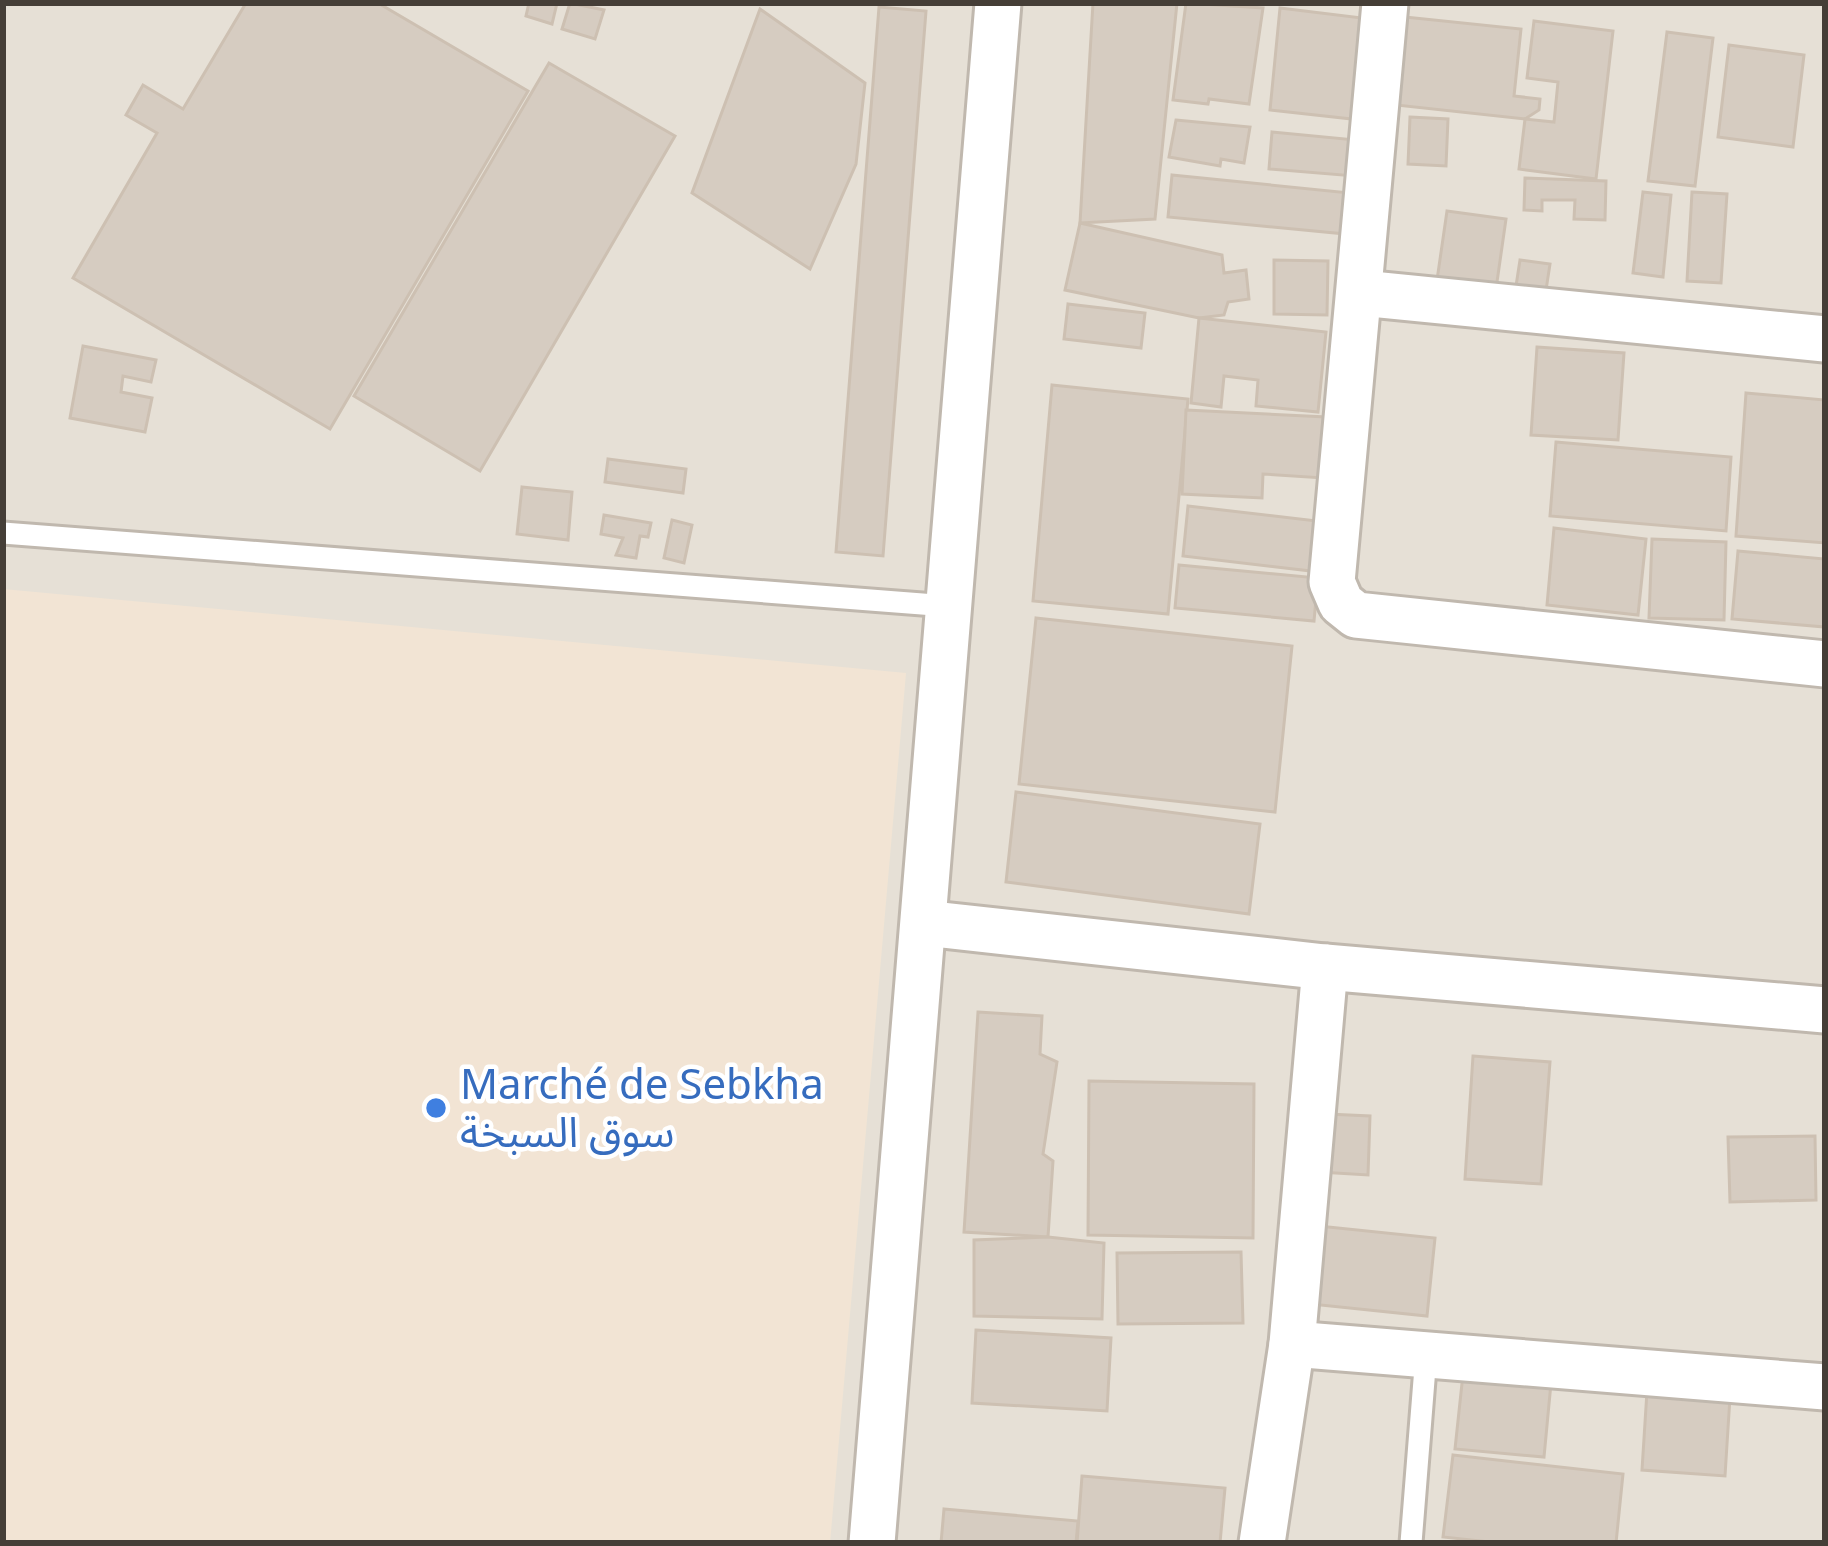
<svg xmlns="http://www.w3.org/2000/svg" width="1828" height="1546" font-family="'Noto Sans','Noto Sans Arabic',sans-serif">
<rect width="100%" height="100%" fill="#f2eee7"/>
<rect fill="#e6e0d6" x="3" y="3" width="1822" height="1540"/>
<polygon fill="#f2e4d4" points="3,589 906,673 830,1543 3,1543"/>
<g fill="#d6ccc1" stroke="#cdc0b2" stroke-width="3">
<polygon points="246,3 378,3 528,91 330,429 73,278 157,133 126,115 143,85 183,109"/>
<polygon points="529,3 557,3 552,24 526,16"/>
<polygon points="570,3 604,10 595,39 562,29"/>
<polygon points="1093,3 1177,3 1155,219 1080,223"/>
<polygon points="1186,3 1263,8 1249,104 1209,99 1208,104 1173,100"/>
<polygon points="879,7 926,11 883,556 836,552"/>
<polygon points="1280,8 1362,18 1352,119 1270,110"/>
<polygon points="760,9 865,83 856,164 810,269 692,193"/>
<polygon points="1405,17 1521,29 1514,96 1540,99 1539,110 1525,119 1396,105"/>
<polygon points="1534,21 1613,31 1596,179 1519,169 1525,119 1554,122 1558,82 1527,78"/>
<polygon points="1667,32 1713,38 1695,186 1648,181"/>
<polygon points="1729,45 1804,55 1793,147 1718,137"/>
<polygon points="549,63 675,136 480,471 354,396"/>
<polygon points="1410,117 1448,119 1446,166 1408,164"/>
<polygon points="1176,120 1250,127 1244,163 1221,159 1220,166 1169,157"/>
<polygon points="1272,132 1356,140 1354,176 1269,169"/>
<polygon points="1172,175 1350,193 1346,234 1168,217"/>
<polygon points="1525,178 1606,181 1605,220 1574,219 1575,200 1542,200 1542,211 1524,210"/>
<polygon points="1643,192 1671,195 1663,277 1633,273"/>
<polygon points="1692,192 1727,194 1721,283 1687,281"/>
<polygon points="1447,211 1506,219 1495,296 1436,287"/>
<polygon points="1080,223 1222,255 1224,273 1246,270 1249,299 1228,302 1224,315 1199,318 1065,290"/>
<polygon points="1274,260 1328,261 1327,315 1274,314"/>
<polygon points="1520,260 1550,264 1544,303 1514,299"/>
<polygon points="1068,304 1145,313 1141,348 1064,339"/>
<polygon points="1199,318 1326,332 1318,412 1256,406 1258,380 1224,376 1221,407 1191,403"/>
<polygon points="83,346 156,360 151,382 123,376 121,392 152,398 145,432 70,418"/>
<polygon points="1537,347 1624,353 1618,440 1531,435"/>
<polygon points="1052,385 1188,399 1168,614 1033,601"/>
<polygon points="1746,393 1825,400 1825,543 1736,536"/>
<polygon points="1186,410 1326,417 1323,478 1263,474 1262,498 1182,494"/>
<polygon points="1556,442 1731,457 1726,531 1550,516"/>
<polygon points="608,459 686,469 683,493 605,482"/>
<polygon points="522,487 572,492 568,540 517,534"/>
<polygon points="1188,506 1317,521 1311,571 1183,556"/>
<polygon points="604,515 651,523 648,537 640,536 636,558 616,555 623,538 601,534"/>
<polygon points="672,520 692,525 684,563 664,558"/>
<polygon points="1554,528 1646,539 1638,615 1547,605"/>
<polygon points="1652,539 1726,542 1724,620 1649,618"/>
<polygon points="1738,551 1825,559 1825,627 1732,619"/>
<polygon points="1179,565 1318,578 1314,621 1175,608"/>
<polygon points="1036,618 1292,646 1275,812 1019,784"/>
<polygon points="1016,792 1260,824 1249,914 1006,882"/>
<polygon points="978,1012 1042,1016 1040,1054 1057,1062 1043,1154 1053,1161 1048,1237 964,1232"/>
<polygon points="1473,1056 1550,1062 1541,1184 1465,1179"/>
<polygon points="1089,1081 1254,1084 1253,1238 1088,1235"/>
<polygon points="1305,1113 1370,1116 1368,1175 1303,1171"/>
<polygon points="1815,1136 1816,1200 1730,1202 1728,1137"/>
<polygon points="1309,1225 1435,1238 1427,1316 1301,1303"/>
<polygon points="1048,1237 1104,1243 1102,1319 974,1316 974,1240"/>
<polygon points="1241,1252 1243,1323 1118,1324 1117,1253"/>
<polygon points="976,1330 1111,1338 1107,1411 972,1403"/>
<polygon points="1463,1374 1551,1383 1544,1457 1455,1449"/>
<polygon points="1647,1391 1730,1397 1725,1476 1642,1470"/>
<polygon points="1453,1455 1623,1474 1616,1543 1499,1543 1443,1537"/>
<polygon points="1082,1476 1225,1488 1220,1543 1077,1543"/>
<polygon points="944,1509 1078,1521 1076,1543 941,1543"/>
</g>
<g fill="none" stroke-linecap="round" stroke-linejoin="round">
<g stroke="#c0b8ae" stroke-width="27">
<g id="service">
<polyline points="3,533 948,606"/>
<polyline points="1411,1543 1426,1355"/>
</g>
</g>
<g stroke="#c0b8ae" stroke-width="51">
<g id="minor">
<polyline points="1385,3 1332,582 1341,603 1356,615 1825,664"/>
<polyline points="1361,293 1825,339"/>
<polyline points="924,923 1325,967 1825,1010"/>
<polyline points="1292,1344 1825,1387"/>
<polyline points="872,1543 998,3"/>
<polyline points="1262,1543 1292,1344 1325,967"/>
</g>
</g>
<use href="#service" stroke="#fff" stroke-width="21"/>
<use href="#minor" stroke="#fff" stroke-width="45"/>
</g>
<circle fill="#3f7fe0" stroke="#fff" stroke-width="4.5" cx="436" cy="1108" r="12"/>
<g text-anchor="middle" stroke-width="9" stroke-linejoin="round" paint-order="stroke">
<g font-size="42" fill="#366cbe" stroke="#fff" text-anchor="start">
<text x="460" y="1099">Marché de Sebkha<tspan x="460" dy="48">سوق السبخة</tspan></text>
</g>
</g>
<rect width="1828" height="1546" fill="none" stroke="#453e37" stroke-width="12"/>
</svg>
